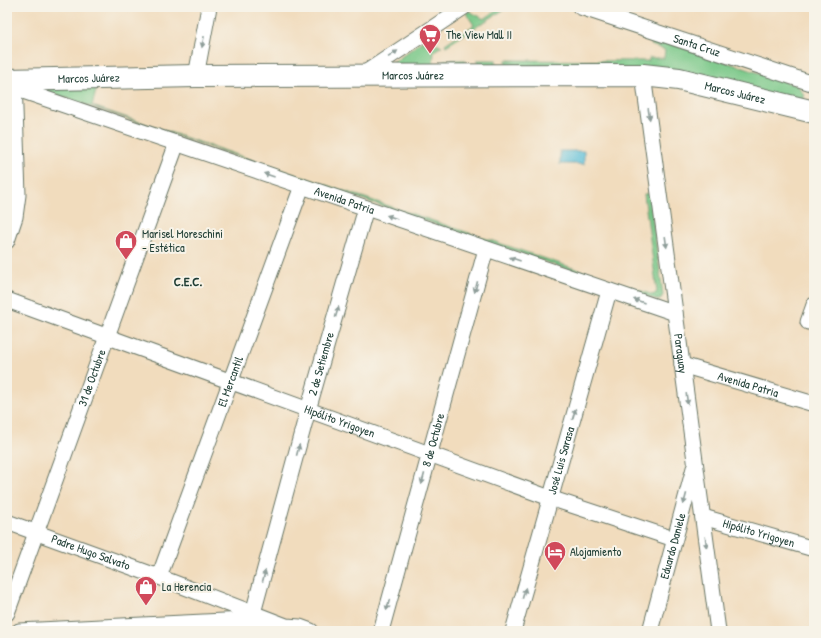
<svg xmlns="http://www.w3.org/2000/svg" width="821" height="638" font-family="'Patrick Hand',sans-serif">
<rect width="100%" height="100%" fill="#f7f3e8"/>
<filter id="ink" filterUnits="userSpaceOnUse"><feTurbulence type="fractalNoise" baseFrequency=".025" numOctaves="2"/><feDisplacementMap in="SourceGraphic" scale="8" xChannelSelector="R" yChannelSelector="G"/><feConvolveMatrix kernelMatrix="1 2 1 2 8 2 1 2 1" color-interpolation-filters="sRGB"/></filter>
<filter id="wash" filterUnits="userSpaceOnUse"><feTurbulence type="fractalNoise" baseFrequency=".012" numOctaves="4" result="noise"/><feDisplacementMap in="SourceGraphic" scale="16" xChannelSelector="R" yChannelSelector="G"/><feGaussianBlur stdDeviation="0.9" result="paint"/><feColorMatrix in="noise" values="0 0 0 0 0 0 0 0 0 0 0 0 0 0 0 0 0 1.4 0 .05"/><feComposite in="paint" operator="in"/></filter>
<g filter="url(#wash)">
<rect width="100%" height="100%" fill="#f1dcbd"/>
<g fill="#78c787" stroke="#4c825e">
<polygon points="502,7 508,7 446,46 445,44 474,25 466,13 469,11 484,19"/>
<polygon points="654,38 798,86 804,95 802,100 506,65 506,60 649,61 649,58 664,58 665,50 651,45"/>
<polygon points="422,41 442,46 434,51 433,66 392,65 392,64"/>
<polygon points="444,60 466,60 465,66 444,66"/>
<rect x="478" y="60" width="18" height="6"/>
<polygon points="96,87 96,91 92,106 653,295 657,292 644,194 649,193 663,295 660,300 657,300 43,90 44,88"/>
</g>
<rect fill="#5abed8" stroke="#3c7e86" x="560" y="151" width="24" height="13"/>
</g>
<g filter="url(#ink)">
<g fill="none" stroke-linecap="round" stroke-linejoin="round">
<g stroke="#687564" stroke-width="17">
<g id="street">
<path id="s1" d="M580 7 814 84"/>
<polyline points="362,75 464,7"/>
<path id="s2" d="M643 75 718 631"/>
<polyline points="196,76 209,7"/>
<path id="s3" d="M14 88 675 313"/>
<polyline points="7,241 15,217 18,195 14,80"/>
<path id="s4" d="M7 300 550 498 674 539"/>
<polyline points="808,322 814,305"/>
<path id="s5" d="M682 365 814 404"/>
<path id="s6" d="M703 517 814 549"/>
<path id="s7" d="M7 522 159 577 286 626 300 627 311 631"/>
<path id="s8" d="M159 577 302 186"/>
<path id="s9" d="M7 613 177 143"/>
<polyline points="19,631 245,620 253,613"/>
<path id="s10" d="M258 631 253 613 308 410 366 208"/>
<path id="s11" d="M381 631 486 249"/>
<path id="s12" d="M513 631 609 291"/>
<path id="s13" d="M650 631 694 468"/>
</g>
</g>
<g stroke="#687564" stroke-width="24">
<g id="secondary">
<path id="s14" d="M7 80 196 76 643 75 679 79 814 112"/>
</g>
</g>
<use href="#street" stroke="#fff" stroke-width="15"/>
<use href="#secondary" stroke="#fff" stroke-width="22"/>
</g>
<defs><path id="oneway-solid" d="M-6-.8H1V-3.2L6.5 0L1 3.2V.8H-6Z"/></defs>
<g fill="#8f9e9a">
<use href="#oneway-solid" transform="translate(203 42) rotate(101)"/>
<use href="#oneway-solid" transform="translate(393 54) rotate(-34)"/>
<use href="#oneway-solid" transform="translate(649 114) rotate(82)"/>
<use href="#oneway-solid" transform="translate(269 175) rotate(-161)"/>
<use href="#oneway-solid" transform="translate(392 217) rotate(-161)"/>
<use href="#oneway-solid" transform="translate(666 242) rotate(82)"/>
<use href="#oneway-solid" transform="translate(515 259) rotate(-161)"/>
<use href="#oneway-solid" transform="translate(476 287) rotate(105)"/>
<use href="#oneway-solid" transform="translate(639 301) rotate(-161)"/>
<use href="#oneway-solid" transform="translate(337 312) rotate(-74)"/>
<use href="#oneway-solid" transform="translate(687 399) rotate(82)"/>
<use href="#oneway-solid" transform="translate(574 414) rotate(-74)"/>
<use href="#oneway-solid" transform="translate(298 450) rotate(-75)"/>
<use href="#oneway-solid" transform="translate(423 479) rotate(105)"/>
<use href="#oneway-solid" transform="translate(685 499) rotate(105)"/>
<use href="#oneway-solid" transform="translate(706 542) rotate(82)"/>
<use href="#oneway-solid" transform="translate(264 576) rotate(-75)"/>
<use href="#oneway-solid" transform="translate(524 593) rotate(-74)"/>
<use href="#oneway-solid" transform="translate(388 605) rotate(105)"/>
</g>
</g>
<defs>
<g id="supermarket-pin" transform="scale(1.15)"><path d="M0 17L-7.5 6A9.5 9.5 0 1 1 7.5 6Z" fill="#d1495b" stroke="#f7f3e8"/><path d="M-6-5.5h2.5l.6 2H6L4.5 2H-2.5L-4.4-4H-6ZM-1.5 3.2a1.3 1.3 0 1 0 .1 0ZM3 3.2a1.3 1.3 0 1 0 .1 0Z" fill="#fff"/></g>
<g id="shop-pin" transform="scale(1.15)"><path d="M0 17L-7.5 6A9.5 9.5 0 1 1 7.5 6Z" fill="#d1495b" stroke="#f7f3e8"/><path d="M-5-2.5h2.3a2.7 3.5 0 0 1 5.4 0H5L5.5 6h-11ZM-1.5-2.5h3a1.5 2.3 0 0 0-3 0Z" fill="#fff"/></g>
<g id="hotel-pin" transform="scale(1.15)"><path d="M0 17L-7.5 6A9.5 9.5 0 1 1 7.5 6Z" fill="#d1495b" stroke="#f7f3e8"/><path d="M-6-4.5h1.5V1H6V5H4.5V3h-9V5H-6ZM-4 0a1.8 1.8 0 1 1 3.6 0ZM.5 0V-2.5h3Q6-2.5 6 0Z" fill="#fff"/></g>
</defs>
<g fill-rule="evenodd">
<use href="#supermarket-pin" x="430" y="35"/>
<use href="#shop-pin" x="126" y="241"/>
<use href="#hotel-pin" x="555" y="552"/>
<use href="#shop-pin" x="146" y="587"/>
</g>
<g text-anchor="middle" stroke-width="4" stroke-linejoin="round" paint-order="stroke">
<g font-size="12" fill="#1f3d34" stroke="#f7f3e8" text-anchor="start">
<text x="446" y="39">The View Mall II</text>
<text x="142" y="238">Marisel Moreschini<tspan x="142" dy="14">- Estética</tspan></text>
<text x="570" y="556">Alojamiento</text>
<text x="162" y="591">La Herencia</text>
</g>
<g font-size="12" fill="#1f3d34" stroke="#f7f3e8">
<text dy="4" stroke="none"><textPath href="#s1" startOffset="123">Santa Cruz</textPath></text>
<text dy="4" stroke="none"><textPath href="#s14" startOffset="406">Marcos Juárez</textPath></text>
<text dy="4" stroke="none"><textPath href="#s14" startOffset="82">Marcos Juárez</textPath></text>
<text dy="4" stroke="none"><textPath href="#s14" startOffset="730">Marcos Juárez</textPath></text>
<text dy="4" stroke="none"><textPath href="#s3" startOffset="349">Avenida Patria</textPath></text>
<text dy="4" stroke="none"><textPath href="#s2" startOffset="281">Paraguay</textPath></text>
<text dy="4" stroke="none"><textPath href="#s10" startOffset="277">2 de Setiembre</textPath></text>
<text dy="4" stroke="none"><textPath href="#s9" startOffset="250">31 de Octubre</textPath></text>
<text dy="4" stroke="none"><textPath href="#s8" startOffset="208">El Mercantil</textPath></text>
<text dy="4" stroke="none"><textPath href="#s5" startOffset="69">Avenida Patria</textPath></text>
<text dy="4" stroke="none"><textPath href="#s4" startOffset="354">Hipólito Yrigoyen</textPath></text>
<text dy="4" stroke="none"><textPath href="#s11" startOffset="198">8 de Octubre</textPath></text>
<text dy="4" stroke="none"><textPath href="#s12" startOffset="177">José Luis Sarasa</textPath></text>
<text dy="4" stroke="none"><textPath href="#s6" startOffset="58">Hipólito Yrigoyen</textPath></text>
<text dy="4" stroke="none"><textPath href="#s13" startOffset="88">Eduardo Daniele</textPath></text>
<text dy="4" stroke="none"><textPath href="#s7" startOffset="89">Padre Hugo Salvato</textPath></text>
</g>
<g font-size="13" font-weight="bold" fill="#1f3d34" stroke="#f7f3e8">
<text x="188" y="286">C.E.C.</text>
</g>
</g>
<rect width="821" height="638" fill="none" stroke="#f7f3e8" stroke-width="24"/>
</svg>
